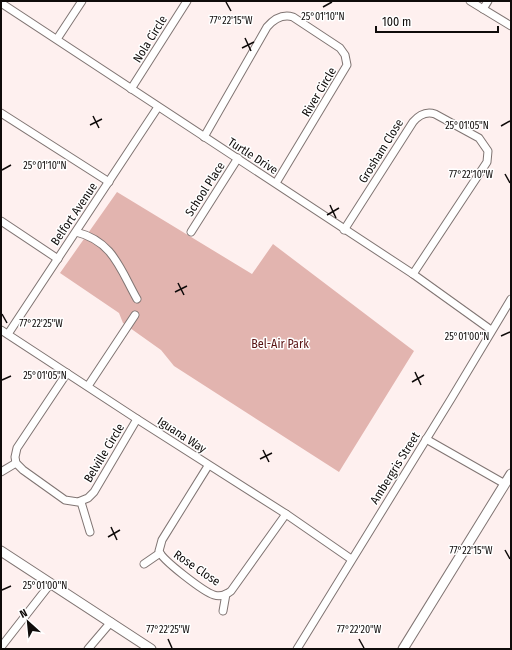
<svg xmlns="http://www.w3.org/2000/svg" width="512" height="650" font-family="'Fira Sans Condensed',sans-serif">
<rect width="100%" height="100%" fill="#fef0ef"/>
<polygon fill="#e2b4af" points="117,192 252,274 273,244 414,351 339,472 174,366 161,350 123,323 119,313 60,273"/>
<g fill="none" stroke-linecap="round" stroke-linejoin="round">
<g stroke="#807573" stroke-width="9">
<g id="minor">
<polyline points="470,1 511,26"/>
<polyline points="1,3 413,274 491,330"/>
<polyline points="483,9 488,1"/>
<polyline points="57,39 82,1"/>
<polyline points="131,89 187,1"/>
<polyline points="1,113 109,182"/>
<path d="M204 137 267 27C274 19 283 14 293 17L340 48 345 55 347 65 276 183"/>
<polyline points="1,221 58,259"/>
<path d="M344 230 413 122C419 115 426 111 435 114L479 138 488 151 487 162 413 274"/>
<path d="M76 232C113 241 120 269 137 299"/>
<polyline points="191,232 238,158"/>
<polyline points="1,330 137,419 286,514 351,559"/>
<polyline points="8,334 158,107"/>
<polyline points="67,373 17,448 15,457 16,463 23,470 65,500 78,502 88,498 94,492 137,419"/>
<polyline points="88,386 135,315"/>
<polyline points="426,439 505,484"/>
<path d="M208 466 162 540 159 551C162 560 204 592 214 595 221 597 226 595 231 591L286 514"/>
<polyline points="1,472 16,463"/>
<polyline points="81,502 90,532"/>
<polyline points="144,564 160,553"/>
<polyline points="223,611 226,594"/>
<polyline points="1,647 51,583"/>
<polyline points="88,649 111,622"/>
<polyline points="297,649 451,399 511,299"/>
</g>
</g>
<g stroke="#807573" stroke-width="11">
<g id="tertiary">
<polyline points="1,551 151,649"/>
<polyline points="403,649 511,474"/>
</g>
</g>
<use href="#minor" stroke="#fff" stroke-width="7"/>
<use href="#tertiary" stroke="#fff" stroke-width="9"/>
</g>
<path fill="none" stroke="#0f0b0a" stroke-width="1.5" d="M226 2 231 11M323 7 332 2M245 38 251 51M242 48 254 42M93 116 99 128M90 125 102 119M501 126 510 121M2 170 11 165M505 174 510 183M330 205 336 218M327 215 339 208M178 283 184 295M175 292 187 286M2 314 7 323M501 336 510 332M415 372 421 385M2 380 11 376M412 382 424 375M263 450 269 462M260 459 272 453M111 527 117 540M108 537 120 530M505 550 510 559M2 590 11 586M168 639 172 648M359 639 364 648"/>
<g text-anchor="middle" stroke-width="3" stroke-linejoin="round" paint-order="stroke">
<g font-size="12" fill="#0f0b0a" stroke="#fff">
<text transform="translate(150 39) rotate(-58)" y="4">Nola Circle</text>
<text transform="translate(319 92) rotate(-59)" y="4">River Circle</text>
<text transform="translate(381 151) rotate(-58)" y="4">Grosham Close</text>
<text transform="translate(253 156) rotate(33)" y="4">Turtle Drive</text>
<text transform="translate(205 189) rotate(-57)" y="4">School Place</text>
<text transform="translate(74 214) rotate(-56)" y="4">Belfort Avenue</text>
<text transform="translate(182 435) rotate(33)" y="4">Iguana Way</text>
<text transform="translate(104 453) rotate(-59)" y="4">Belville Circle</text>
<text transform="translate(395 468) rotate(-58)" y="4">Ambergris Street</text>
<text transform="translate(197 568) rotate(34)" y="4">Rose Close</text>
</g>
<g font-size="12" fill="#5a1414" stroke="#fff">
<text x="280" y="348">Bel-Air Park</text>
</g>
</g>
<g font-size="10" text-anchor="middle" fill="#0f0b0a" stroke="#fff" stroke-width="3" stroke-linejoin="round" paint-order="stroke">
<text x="323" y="20">25°01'10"N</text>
<text x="231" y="24">77°22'15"W</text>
<text x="467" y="129">25°01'05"N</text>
<text x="45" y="169">25°01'10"N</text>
<text x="471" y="178">77°22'10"W</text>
<text x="41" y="327">77°22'25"W</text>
<text x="467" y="340">25°01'00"N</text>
<text x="45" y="379">25°01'05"N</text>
<text x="471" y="554">77°22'15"W</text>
<text x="45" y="589">25°01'00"N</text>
<text x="168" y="633">77°22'25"W</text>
<text x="359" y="633">77°22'20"W</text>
</g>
<rect width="512" height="650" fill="none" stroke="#0f0b0a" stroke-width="4"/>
<g transform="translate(28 622) rotate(333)" stroke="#ffffff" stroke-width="3" paint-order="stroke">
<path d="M0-3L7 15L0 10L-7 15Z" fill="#0f0b0a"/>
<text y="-6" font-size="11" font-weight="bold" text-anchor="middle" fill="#0f0b0a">N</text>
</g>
<path d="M376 26v6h122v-6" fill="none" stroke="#0f0b0a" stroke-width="2"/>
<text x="382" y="26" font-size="12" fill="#0f0b0a" stroke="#ffffff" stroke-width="3" paint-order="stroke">100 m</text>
</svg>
